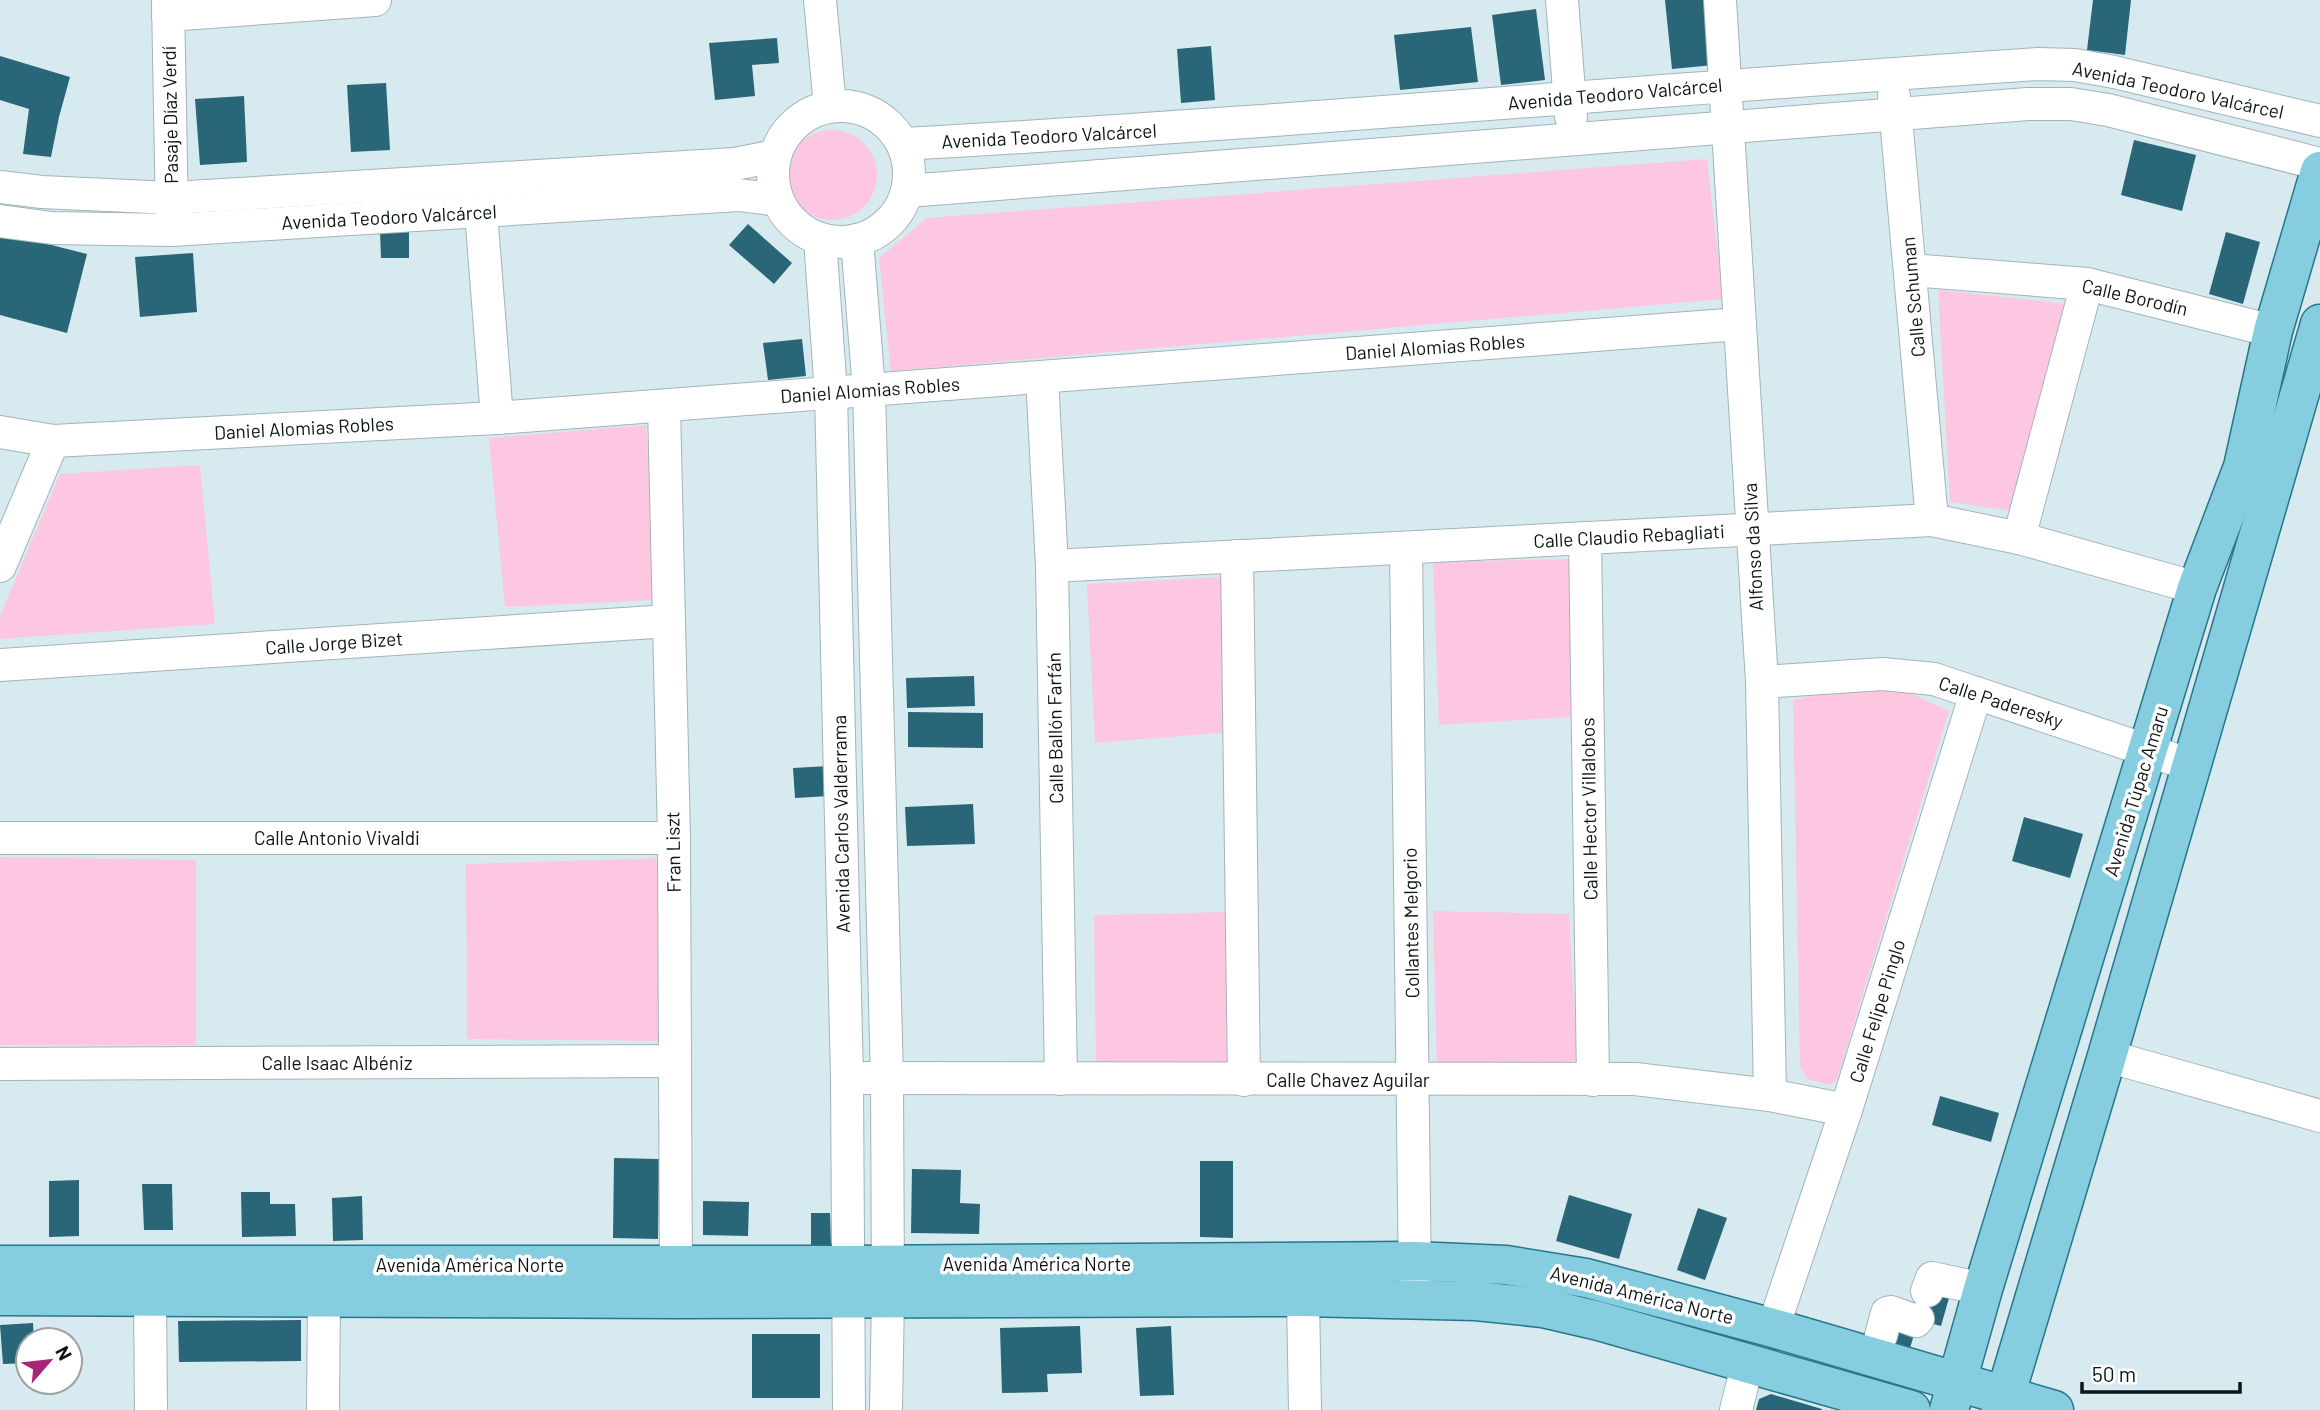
<svg xmlns="http://www.w3.org/2000/svg" width="2320" height="1410" font-family="Barlow,sans-serif">
<rect width="100%" height="100%" fill="#d7eaf0"/>
<g fill="#fdc6e1">
<circle cx="832" cy="175" r="45"/>
<polygon points="1707,159 1723,299 891,371 879,258 927,218"/>
<polygon points="1938,290 2069,304 2013,511 1950,502"/>
<polygon points="646,425 656,600 505,607 489,438"/>
<polygon points="200,465 215,624 0,639 0,616 60,474"/>
<polygon points="1572,559 1571,717 1439,725 1433,562"/>
<polygon points="1222,577 1230,732 1095,743 1087,584"/>
<polygon points="1879,687 1910,693 1949,711 1837,1079 1831,1085 1807,1079 1800,1066 1793,700 1839,691"/>
<polygon points="0,857 196,860 196,1045 0,1045"/>
<polygon points="667,858 670,1041 467,1039 466,864"/>
<polygon points="1433,911 1569,914 1577,1061 1437,1070"/>
<polygon points="1229,912 1231,1068 1096,1066 1094,915"/>
</g>
<g fill="#296778">
<polygon points="1665,0 1707,0 1714,65 1672,69"/>
<polygon points="2093,0 2131,0 2125,55 2087,50"/>
<polygon points="1536,9 1545,80 1501,85 1492,15"/>
<polygon points="1471,27 1478,82 1400,90 1394,35"/>
<polygon points="777,38 779,63 752,65 755,96 715,100 709,43"/>
<polygon points="1211,46 1215,100 1181,103 1177,49"/>
<polygon points="0,56 70,77 59,117 51,157 23,154 29,109 0,100"/>
<polygon points="386,83 390,150 351,152 347,85"/>
<polygon points="244,96 247,162 200,165 195,99"/>
<polygon points="2134,140 2196,155 2182,211 2121,195"/>
<polygon points="748,224 792,263 774,284 729,245"/>
<polygon points="0,232 87,254 67,333 0,315"/>
<polygon points="380,232 409,232 409,258 381,258"/>
<polygon points="2226,232 2260,242 2243,304 2209,294"/>
<polygon points="193,253 197,312 140,317 135,257"/>
<polygon points="802,339 806,376 768,380 763,343"/>
<polygon points="974,676 975,706 907,708 906,678"/>
<polygon points="908,712 983,713 983,748 908,747"/>
<polygon points="829,766 830,796 795,798 793,768"/>
<polygon points="973,804 975,844 907,846 905,807"/>
<polygon points="2024,817 2083,834 2070,878 2012,861"/>
<polygon points="1940,1096 1999,1113 1991,1142 1932,1125"/>
<polygon points="614,1158 659,1159 658,1239 613,1238"/>
<polygon points="1200,1161 1233,1161 1233,1238 1200,1237"/>
<polygon points="912,1169 961,1170 960,1203 980,1204 979,1234 911,1233"/>
<polygon points="79,1180 79,1236 49,1237 49,1181"/>
<polygon points="142,1184 172,1184 173,1230 144,1230"/>
<polygon points="241,1192 270,1192 270,1204 295,1204 296,1236 242,1237"/>
<polygon points="1569,1195 1632,1214 1619,1259 1556,1241"/>
<polygon points="362,1196 363,1240 333,1241 332,1198"/>
<polygon points="703,1201 749,1202 748,1236 703,1235"/>
<polygon points="1698,1208 1727,1218 1705,1280 1677,1270"/>
<polygon points="811,1213 830,1213 831,1245 811,1245"/>
<polygon points="1923,1290 1949,1298 1941,1326 1926,1322"/>
<polygon points="1899,1319 1917,1325 1910,1348 1892,1342"/>
<polygon points="301,1320 301,1361 179,1362 178,1321"/>
<polygon points="33,1323 34,1340 28,1340 28,1363 3,1364 0,1325"/>
<polygon points="1080,1326 1082,1373 1047,1374 1048,1392 1002,1393 1000,1328"/>
<polygon points="1171,1326 1174,1395 1140,1396 1136,1328"/>
<rect x="752" y="1334" width="68" height="64"/>
<polygon points="1771,1394 1822,1409 1822,1410 1756,1410 1759,1399"/>
</g>
<g fill="none" stroke-linecap="round" stroke-linejoin="round">
<g stroke="#a2b4ba" stroke-width="34">
<g id="minor">
<polyline points="168,0 172,218"/>
<polyline points="820,0 830,106"/>
<polyline points="1562,0 1571,117"/>
<polyline points="1720,0 1762,682 1770,1095"/>
<polyline points="168,15 375,0"/>
<polyline points="1894,96 1932,520"/>
<circle cx="841" cy="174" r="68"/>
<path d="M904 144C1282 123 1659 89 2037 64L2075 65 2114 72 2320 121"/>
<polyline points="0,187 42,192 172,198 735,164 775,156"/>
<polyline points="907,191 2028,104 2071,104 2108,110 2320,164"/>
<polyline points="481,212 497,418"/>
<polyline points="0,221 52,228 172,230 739,195 778,200"/>
<polyline points="820,239 831,393 847,1079 849,1410"/>
<polyline points="857,240 869,390 887,1078 888,1297 886,1410"/>
<polyline points="1911,270 2087,284 2273,331"/>
<polyline points="1042,377 1052,566 1061,1079"/>
<polyline points="664,406 674,838 676,1290"/>
<polyline points="0,432 53,441 497,418 1740,324"/>
<polyline points="1585,538 1593,1080"/>
<polyline points="2019,538 2087,284"/>
<polyline points="1406,548 1415,1286"/>
<polyline points="1237,556 1244,1080"/>
<polyline points="0,566 53,441"/>
<polyline points="1052,566 1932,520 2019,538 2197,588"/>
<polyline points="0,665 669,621"/>
<polyline points="1762,682 1883,674 1934,679 2191,765"/>
<polyline points="0,838 674,838"/>
<polyline points="2107,1056 2320,1116"/>
<polyline points="0,1064 674,1061"/>
<polyline points="866,1078 1635,1079 1770,1095 1846,1110"/>
<polyline points="1927,1291 1932,1278 1983,1289"/>
<polyline points="150,1296 151,1410"/>
<polyline points="1303,1297 1305,1410"/>
<polyline points="1773,1328 1846,1110 1976,693"/>
<polyline points="1875,1358 1887,1313 1891,1312 1916,1321 1918,1319"/>
<polyline points="323,1410 324,1296"/>
<polyline points="1736,1410 1748,1362"/>
</g>
</g>
<g stroke="#27768a" stroke-width="41">
<g id="major">
<polyline points="0,1265 848,1265 1414,1261 1506,1265 1586,1278 1773,1328 2054,1410"/>
<polyline points="0,1296 676,1299 1303,1297 1476,1301 1543,1308 1599,1321 1911,1410"/>
<polyline points="1949,1410 1983,1289 2197,588 2243,467 2273,331 2320,171"/>
<polyline points="2001,1410 2107,1056 2320,324"/>
</g>
</g>
<use href="#minor" stroke="#fff" stroke-width="32"/>
<use href="#major" stroke="#86cddf" stroke-width="38"/>
</g>
<g text-anchor="middle" stroke-width="7" stroke-linejoin="round" paint-order="stroke">
<g font-size="19" fill="#0d1416" stroke="#fff">
<text transform="translate(2178 90) rotate(12)" y="7">Avenida Teodoro Valcárcel</text>
<text transform="translate(1615 94) rotate(-5)" y="7">Avenida Teodoro Valcárcel</text>
<text transform="translate(170 115) rotate(-91)" y="7">Pasaje Díaz Verdí</text>
<text transform="translate(1049 136) rotate(-3)" y="7">Avenida Teodoro Valcárcel</text>
<text transform="translate(389 217) rotate(-3)" y="7">Avenida Teodoro Valcárcel</text>
<text transform="translate(1913 297) rotate(-95)" y="7">Calle Schuman</text>
<text transform="translate(2135 297) rotate(13)" y="7">Calle Borodín</text>
<text transform="translate(1435 347) rotate(-4)" y="7">Daniel Alomias Robles</text>
<text transform="translate(870 390) rotate(-4)" y="7">Daniel Alomias Robles</text>
<text transform="translate(304 428) rotate(-3)" y="7">Daniel Alomias Robles</text>
<text transform="translate(1629 536) rotate(-3)" y="7">Calle Claudio Rebagliati</text>
<text transform="translate(1753 547) rotate(-93)" y="7">Alfonso da Silva</text>
<text transform="translate(334 643) rotate(-4)" y="7">Calle Jorge Bizet</text>
<text transform="translate(2001 702) rotate(18)" y="7">Calle Paderesky</text>
<text transform="translate(1055 728) rotate(-91)" y="7">Calle Ballón Farfán</text>
<text transform="translate(2136 791) rotate(-73)" y="7">Avenida Túpac Amaru</text>
<text transform="translate(1589 809) rotate(-91)" y="7">Calle Hector Villalobos</text>
<text transform="translate(841 824) rotate(-91)" y="7">Avenida Carlos Valderrama</text>
<text x="337" y="845">Calle Antonio Vivaldi</text>
<text transform="translate(673 852) rotate(-91)" y="7">Fran Liszt</text>
<text transform="translate(1411 923) rotate(-91)" y="7">Collantes Melgorio</text>
<text transform="translate(1877 1011) rotate(-73)" y="7">Calle Felipe Pinglo</text>
<text x="337" y="1070">Calle Isaac Albéniz</text>
<text x="1348" y="1087">Calle Chavez Aguilar</text>
<text x="1037" y="1271">Avenida América Norte</text>
<text x="470" y="1272">Avenida América Norte</text>
<text transform="translate(1642 1295) rotate(14)" y="7">Avenida América Norte</text>
</g>
</g>
<g transform="translate(49 1361) rotate(62)"><circle r="33" fill="#ffffff" stroke="#9ea1a2" stroke-width="2"/>
<path d="M0-5L12 26L0 18L-12 26Z" fill="#a72776"/>
<text y="-10" font-size="19" font-weight="bold" text-anchor="middle" fill="#0d1416">N</text>
</g>
<path d="M2082 1382v10h158v-10" fill="none" stroke="#0d1416" stroke-width="3.5"/>
<text x="2092" y="1382" font-size="21" fill="#0d1416" stroke="#ffffff" stroke-width="5" paint-order="stroke">50 m</text>
</svg>
